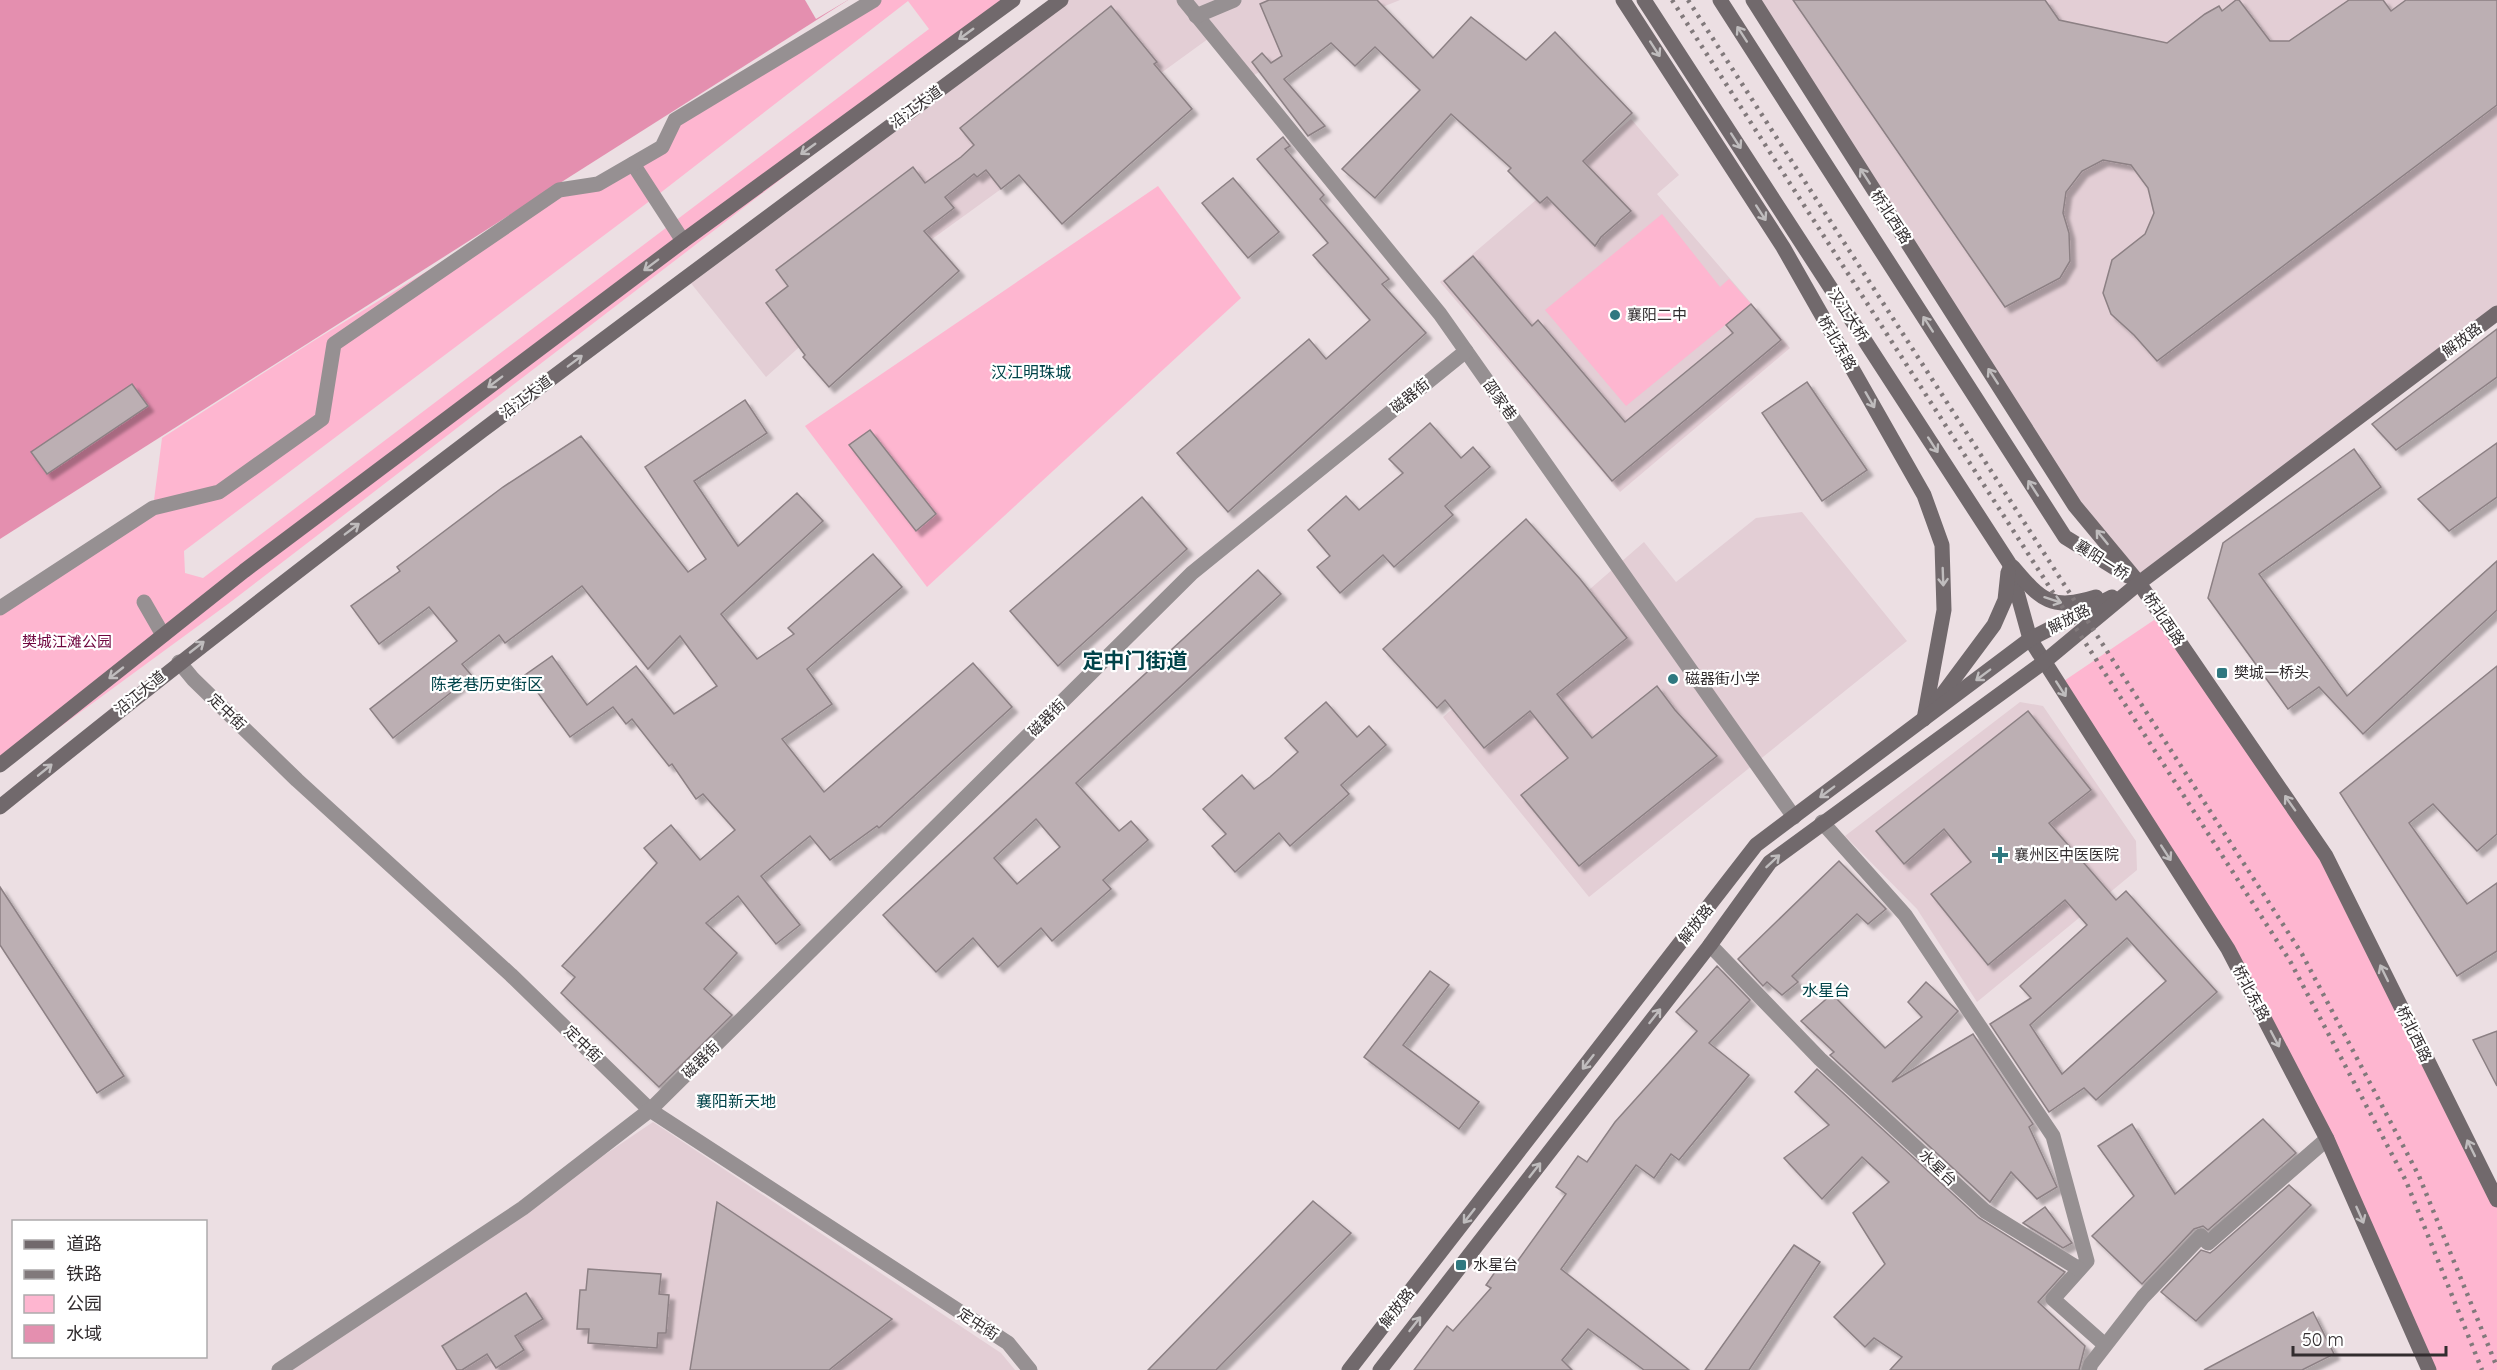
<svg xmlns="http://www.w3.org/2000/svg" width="2497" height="1370" font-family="Quicksand,'Noto Sans SC',sans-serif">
<defs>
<filter id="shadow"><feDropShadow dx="5.5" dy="5.5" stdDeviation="1.5" flood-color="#0004"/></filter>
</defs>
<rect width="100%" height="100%" fill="#ecdfe3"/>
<g fill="#e3ced5">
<polygon points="1061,0 1400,0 1355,18 1247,79 1212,36 866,287 766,377 686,277"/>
<polygon points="1750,0 2497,0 2497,313 2139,583 2096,529"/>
<polygon points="1631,119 1679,175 1657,194 1790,348 1620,492 1440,282"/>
<polygon points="1802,512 1907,641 1589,897 1443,717 1644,542 1676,582 1756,518"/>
<polygon points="2020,702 2043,706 2136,841 2137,870 1977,1002 1917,909 1845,836"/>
<polygon points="653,1122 1001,1353 1015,1370 287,1370"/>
</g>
<g fill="#feb6d0" fill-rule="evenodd">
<path d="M874 0H1014L228 604 0 771V608L153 508 162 438 315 340 559 190 598 184 662 147 675 120ZM908 1 929 29 203 578 185 573 184 551 655 197Z"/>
<polygon points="1158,186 1241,298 927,587 805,426"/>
<polygon points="1662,214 1720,287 1729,279 1751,304 1626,406 1545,310"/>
<polygon points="2154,620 2174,634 2323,850 2497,1201 2497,1370 2429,1370 2327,1139 2228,949 2058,685"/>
</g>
<polygon fill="#e48faf" points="0,0 848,0 0,539"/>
<polygon fill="#ecdfe3" points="805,0 848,0 816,19"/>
<g fill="#bcafb3" stroke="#8c8084" stroke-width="1.5" fill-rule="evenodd" filter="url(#shadow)">
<polygon points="1269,0 1377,0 1433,58 1471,17 1526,60 1555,32 1632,113 1583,161 1631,211 1601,237 1595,246 1547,197 1540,203 1508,171 1511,168 1451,114 1375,198 1342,169 1420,90 1375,47 1355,66 1331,43 1284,79 1325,126 1308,136 1252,62 1262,53 1271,63 1282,56 1260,4"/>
<polygon points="1793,0 2045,0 2059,20 2167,43 2205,14 2219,6 2222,11 2236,0 2239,0 2270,41 2289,41 2349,0 2383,0 2391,11 2406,0 2497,0 2497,105 2157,361 2134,335 2111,314 2103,293 2112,260 2145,234 2154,213 2148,188 2131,165 2103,160 2082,171 2066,192 2063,213 2069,233 2070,261 2060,278 2005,307"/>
<polygon points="1111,6 1157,62 1154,64 1192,109 1062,224 1019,175 1001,189 986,170 977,177 974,174 945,197 954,208 924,231 959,271 829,387 803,357 805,355 766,303 788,286 776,270 913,167 925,183 961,157 974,145 960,128"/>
<polygon points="1283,137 1290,146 1285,149 1324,195 1320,199 1389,279 1382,284 1426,333 1228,512 1177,453 1309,339 1326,359 1370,320 1313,255 1328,243 1257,159"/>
<polygon points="1233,178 1279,232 1248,258 1202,203"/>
<polygon points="1473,256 1532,326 1538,320 1625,422 1733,333 1726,325 1751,304 1781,340 1612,481 1444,281"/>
<polygon points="2497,329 2497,377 2396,450 2372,424"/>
<polygon points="1807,382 1867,470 1822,501 1762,413"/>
<polygon points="132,384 148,406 47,474 31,452"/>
<polygon points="745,400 767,433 694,481 738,546 797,493 823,521 721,614 757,659 794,634 788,628 873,554 902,587 807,669 832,704 782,739 824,792 973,663 1012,707 879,828 877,826 830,860 810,836 761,876 800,925 776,944 738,896 706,923 737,953 704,989 732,1015 659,1087 561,993 575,977 562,966 657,863 644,848 671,825 700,860 735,830 703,794 696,799 672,764 669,766 632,719 626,724 613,707 570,737 525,675 552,656 587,705 636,666 674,714 717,686 680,636 648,669 582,586 505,643 499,635 462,664 472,676 393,738 370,709 457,641 429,607 379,644 351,606 400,571 397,567 422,548 503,487 581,436 688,572 706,559 645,467"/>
<polygon points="1430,423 1461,458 1473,447 1490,467 1445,506 1453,515 1394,567 1383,555 1340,593 1317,567 1330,556 1308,530 1346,496 1359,510 1403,473 1389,459"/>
<polygon points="870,430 936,514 916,531 849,445"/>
<polygon points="2497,443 2497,497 2449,531 2418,499"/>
<polygon points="2354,449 2381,487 2259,574 2347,696 2497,561 2497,610 2363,734 2319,687 2288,709 2208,598 2223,543"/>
<polygon points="1142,497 1187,549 1058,666 1010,611"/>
<polygon points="1526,519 1580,579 1627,638 1557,694 1592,738 1657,686 1675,710 1717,756 1579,866 1521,795 1568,758 1530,711 1484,748 1445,700 1437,708 1383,649"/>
<path d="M1258 570 1281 594 1076 783 1119 831 1131 821 1148 840 1103 880 1111 889 1052 941 1041 928 998 967 973 938 936 972 883 915ZM1036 819 1060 847 1017 884 994 858Z"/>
<polygon points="2497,666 2497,834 2477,851 2433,804 2409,823 2467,904 2497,883 2497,951 2457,976 2340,793"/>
<polygon points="1326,702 1357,737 1369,726 1386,745 1341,785 1349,794 1290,846 1279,833 1235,872 1212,846 1226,834 1203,809 1242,775 1254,789 1270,777 1298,752 1285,738"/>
<path d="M2028 711 2091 790 2049 823 2116 900 2126 891 2217 992 2096 1100 2084 1088 2049 1112 1990 1024 2031 998 2020 986 2087 925 2065 900 1988 965 1931 894 1971 862 1944 829 1904 864 1876 831ZM2127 938 2166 981 2062 1074 2030 1025Z"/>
<polygon points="1839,861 1886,909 1868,924 1857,914 1792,976 1798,982 1782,995 1767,982 1763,986 1738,959"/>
<polygon points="0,887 124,1076 97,1093 0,945"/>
<polygon points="1717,966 1750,1000 1709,1043 1749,1075 1679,1160 1671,1154 1654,1178 1636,1165 1561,1269 1689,1370 1644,1370 1588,1329 1562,1360 1572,1370 1414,1370 1447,1326 1453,1331 1491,1288 1486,1285 1504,1259 1514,1266 1566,1194 1556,1187 1578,1156 1587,1162 1615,1122 1697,1031 1676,1012"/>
<polygon points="1430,971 1449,985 1403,1045 1479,1102 1459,1129 1364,1057"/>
<polygon points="1926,982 1958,1011 1892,1082 1973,1034 2033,1124 2029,1127 2057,1187 2037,1199 2011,1172 1990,1202 1830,1055 1834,1052 1801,1021 1832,994 1885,1048 1922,1017 1908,1002"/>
<polygon points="2497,1031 2497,1086 2473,1040"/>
<polygon points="1817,1069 1979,1218 2065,1272 2038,1302 2085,1346 2079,1370 1890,1370 1902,1357 1874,1338 1865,1347 1834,1317 1885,1264 1853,1213 1889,1182 1862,1157 1822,1199 1784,1158 1829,1125 1795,1092"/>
<polygon points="2263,1119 2296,1153 2208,1230 2203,1226 2194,1229 2142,1284 2092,1236 2134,1196 2098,1146 2132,1124 2175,1194"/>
<polygon points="2289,1185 2311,1205 2196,1321 2161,1292 2201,1250 2210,1253 2214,1250"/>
<polygon points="1313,1201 1351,1233 1216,1370 1148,1370"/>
<polygon points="717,1202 892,1319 829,1370 690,1370"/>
<polygon points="2045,1207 2072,1243 2063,1248 2023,1223"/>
<polygon points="1794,1245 1820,1262 1749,1370 1705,1370"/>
<polygon points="588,1269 661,1274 659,1294 669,1295 666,1333 658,1333 657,1348 588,1343 589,1329 577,1329 580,1290 586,1290"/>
<polygon points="526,1293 543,1319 515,1336 524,1350 496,1368 487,1354 462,1370 457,1370 442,1346"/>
<polygon points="2313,1312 2334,1354 2302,1370 2204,1370"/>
</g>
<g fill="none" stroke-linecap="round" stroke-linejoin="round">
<g stroke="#969092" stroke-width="15">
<polyline points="1184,0 1440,314 1794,817"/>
<polyline points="1196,16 1234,0"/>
<polyline points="633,164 683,241"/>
<polyline points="144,602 163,635"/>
<polyline points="0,608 153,508 219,492 322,419 334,344 559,190 598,184 662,147 675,120 874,0"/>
<polyline points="179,662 193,679 297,780 511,975 650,1110 1008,1343 1030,1370"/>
<polyline points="1822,822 1905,915 2053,1136 2087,1261 2053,1299 2105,1345"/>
<polyline points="1710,945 1820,1059 1985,1211 2079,1269"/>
<polyline points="279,1370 523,1208 650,1110 1192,573 1466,351"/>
<polyline points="2089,1370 2091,1364 2143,1297 2201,1236 2208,1243 2327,1139"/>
</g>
<g stroke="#71696c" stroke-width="15">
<polyline points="1623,0 1783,247 1924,495 1942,545 1944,610 1924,719"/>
<polyline points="1644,0 2009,563 2030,639 2228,949 2327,1139 2429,1370"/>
<polyline points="1720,0 2065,537 2128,576"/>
<polyline points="1753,0 2075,506 2139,583 2326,856 2497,1200"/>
<path d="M2013 567C2041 600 2051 611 2096 597"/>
<polyline points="1936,703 1994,625 2005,600 2008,572"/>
<polyline points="0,765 244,571 683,241 1013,0"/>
<path d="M0 807C345 527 704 264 1061 0"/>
<polyline points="1349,1370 1756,845 2030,639 2112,597"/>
<polyline points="1380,1370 1710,945 1770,862 2044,662 2139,583 2497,313"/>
</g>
<g stroke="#81797b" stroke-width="4.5" stroke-dasharray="3 6" stroke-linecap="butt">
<polyline points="1672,0 2290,961 2406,1181 2482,1370"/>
<polyline points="1688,0 2302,954 2419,1176 2497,1367"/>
</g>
</g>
<defs><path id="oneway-shaft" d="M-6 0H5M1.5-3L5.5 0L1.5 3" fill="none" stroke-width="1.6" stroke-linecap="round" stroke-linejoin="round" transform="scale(1.5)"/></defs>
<g stroke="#bfbcbd">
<use href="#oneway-shaft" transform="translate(966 34) rotate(144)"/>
<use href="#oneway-shaft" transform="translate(1742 34) rotate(-123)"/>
<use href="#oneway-shaft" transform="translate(1655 49) rotate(57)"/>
<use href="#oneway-shaft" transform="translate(1736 141) rotate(57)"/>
<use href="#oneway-shaft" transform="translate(808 149) rotate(144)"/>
<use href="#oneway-shaft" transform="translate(1865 176) rotate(-123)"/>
<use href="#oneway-shaft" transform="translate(1761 213) rotate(57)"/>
<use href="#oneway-shaft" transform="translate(651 265) rotate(143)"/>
<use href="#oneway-shaft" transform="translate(1928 324) rotate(-123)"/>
<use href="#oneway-shaft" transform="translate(575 361) rotate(-37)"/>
<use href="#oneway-shaft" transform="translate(1993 376) rotate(-123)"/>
<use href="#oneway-shaft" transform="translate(495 382) rotate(143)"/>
<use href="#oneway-shaft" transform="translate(1870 400) rotate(60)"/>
<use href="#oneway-shaft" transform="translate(1933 445) rotate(57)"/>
<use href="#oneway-shaft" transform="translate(2033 488) rotate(-123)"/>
<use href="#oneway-shaft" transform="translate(352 529) rotate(-37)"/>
<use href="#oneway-shaft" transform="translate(2102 537) rotate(-129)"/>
<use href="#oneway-shaft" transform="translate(1943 577) rotate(88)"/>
<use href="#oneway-shaft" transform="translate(2053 600) rotate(18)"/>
<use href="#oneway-shaft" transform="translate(197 647) rotate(-38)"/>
<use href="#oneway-shaft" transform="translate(116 673) rotate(142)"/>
<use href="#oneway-shaft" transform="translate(1983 675) rotate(143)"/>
<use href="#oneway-shaft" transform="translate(2061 689) rotate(57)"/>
<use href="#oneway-shaft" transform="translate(45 770) rotate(-39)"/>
<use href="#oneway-shaft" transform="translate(1827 792) rotate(143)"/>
<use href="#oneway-shaft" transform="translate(2290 803) rotate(-125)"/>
<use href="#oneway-shaft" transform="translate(2166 853) rotate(57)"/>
<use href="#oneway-shaft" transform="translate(1773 861) rotate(-43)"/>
<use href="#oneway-shaft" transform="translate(2384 973) rotate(-116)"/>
<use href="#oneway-shaft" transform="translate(1655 1016) rotate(-52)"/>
<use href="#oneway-shaft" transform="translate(2275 1039) rotate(62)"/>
<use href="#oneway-shaft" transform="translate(1588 1062) rotate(128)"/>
<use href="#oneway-shaft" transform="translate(2471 1148) rotate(-116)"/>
<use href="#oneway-shaft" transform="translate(1535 1170) rotate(-52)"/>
<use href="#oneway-shaft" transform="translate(2360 1215) rotate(66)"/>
<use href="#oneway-shaft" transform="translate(1469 1216) rotate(128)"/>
<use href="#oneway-shaft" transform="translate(1415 1324) rotate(-52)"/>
</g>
<g fill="#2f7880" stroke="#fff" stroke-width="2">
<circle cx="1615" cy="315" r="6"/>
<rect x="2216" y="667" width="12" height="12" rx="3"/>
<circle cx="1673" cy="679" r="6"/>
<path d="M1997 846h6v6h6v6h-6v6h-6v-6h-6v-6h6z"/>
<rect x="1455" y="1259" width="12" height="12" rx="3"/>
</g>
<g text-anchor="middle" stroke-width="4.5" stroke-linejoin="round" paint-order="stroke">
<g font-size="15" fill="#322d2f" stroke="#fff">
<text transform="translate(916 107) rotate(-36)" y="5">沿江大道</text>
<text transform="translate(1891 217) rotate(57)" y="5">桥北西路</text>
<text transform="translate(1848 315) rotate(57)" y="5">汉江大桥</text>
<text transform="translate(2462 340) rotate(-37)" y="5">解放路</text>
<text transform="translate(1837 343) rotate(60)" y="5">桥北东路</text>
<text transform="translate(1410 396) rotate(-39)" y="5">磁器街</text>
<text transform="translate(526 397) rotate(-37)" y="5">沿江大道</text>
<text transform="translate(1500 400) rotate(55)" y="5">邵家巷</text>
<text transform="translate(2102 560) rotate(32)" y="5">襄阳一桥</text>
<text transform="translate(2069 619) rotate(-27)" y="5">解放路</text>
<text transform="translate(2164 619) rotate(56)" y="5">桥北西路</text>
<text transform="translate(140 693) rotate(-39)" y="5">沿江大道</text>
<text transform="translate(227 712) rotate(44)" y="5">定中街</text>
<text transform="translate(1047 718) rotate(-45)" y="5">磁器街</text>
<text transform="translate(1696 924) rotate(-52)" y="5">解放路</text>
<text transform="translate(2251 993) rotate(62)" y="5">桥北东路</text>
<text transform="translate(2414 1034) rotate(64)" y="5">桥北西路</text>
<text transform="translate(583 1044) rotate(44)" y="5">定中街</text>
<text transform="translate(701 1060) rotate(-45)" y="5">磁器街</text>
<text transform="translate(1938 1168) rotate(43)" y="5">水星台</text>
<text transform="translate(1397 1308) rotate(-52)" y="5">解放路</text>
<text transform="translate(978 1324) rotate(33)" y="5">定中街</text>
</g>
<g font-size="15" fill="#322d2f" stroke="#fff" text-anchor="start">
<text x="1627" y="320">襄阳二中</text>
<text x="2234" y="678">樊城一桥头</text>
<text x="1685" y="684">磁器街小学</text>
<text x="2014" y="860">襄州区中医医院</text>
<text x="1473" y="1270">水星台</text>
</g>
<g font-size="15" fill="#6f063f" stroke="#fff">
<text x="67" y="647">樊城江滩公园</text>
</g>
<g font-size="16" fill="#004349" stroke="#fff">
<text x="1031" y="378">汉江明珠城</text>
<text x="487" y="690">陈老巷历史街区</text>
<text x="1826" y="996">水星台</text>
<text x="736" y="1107">襄阳新天地</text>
</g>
<g font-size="21" font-weight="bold" fill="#004349" stroke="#fff">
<text x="1135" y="668">定中门街道</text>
</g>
</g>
<rect x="12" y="1220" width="195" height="138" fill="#ffffff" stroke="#adabac" stroke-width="1.5"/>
<rect x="24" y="1240" width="30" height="9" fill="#71696c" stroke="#adabac" stroke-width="1.5"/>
<text x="66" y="1250" font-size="18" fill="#322d2f">道路</text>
<rect x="24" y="1270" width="30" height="9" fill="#81797b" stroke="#adabac" stroke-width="1.5"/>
<text x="66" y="1280" font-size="18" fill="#322d2f">铁路</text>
<rect x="24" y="1295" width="30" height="18" fill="#feb6d0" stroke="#adabac" stroke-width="1.5"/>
<text x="66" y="1310" font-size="18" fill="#322d2f">公园</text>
<rect x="24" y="1325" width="30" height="18" fill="#e48faf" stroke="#adabac" stroke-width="1.5"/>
<text x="66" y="1340" font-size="18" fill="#322d2f">水域</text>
<path d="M2293 1346v9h153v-9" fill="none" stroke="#322d2f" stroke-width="3"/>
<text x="2302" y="1346" font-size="18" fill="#322d2f" stroke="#ffffff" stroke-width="4.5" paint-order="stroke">50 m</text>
</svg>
